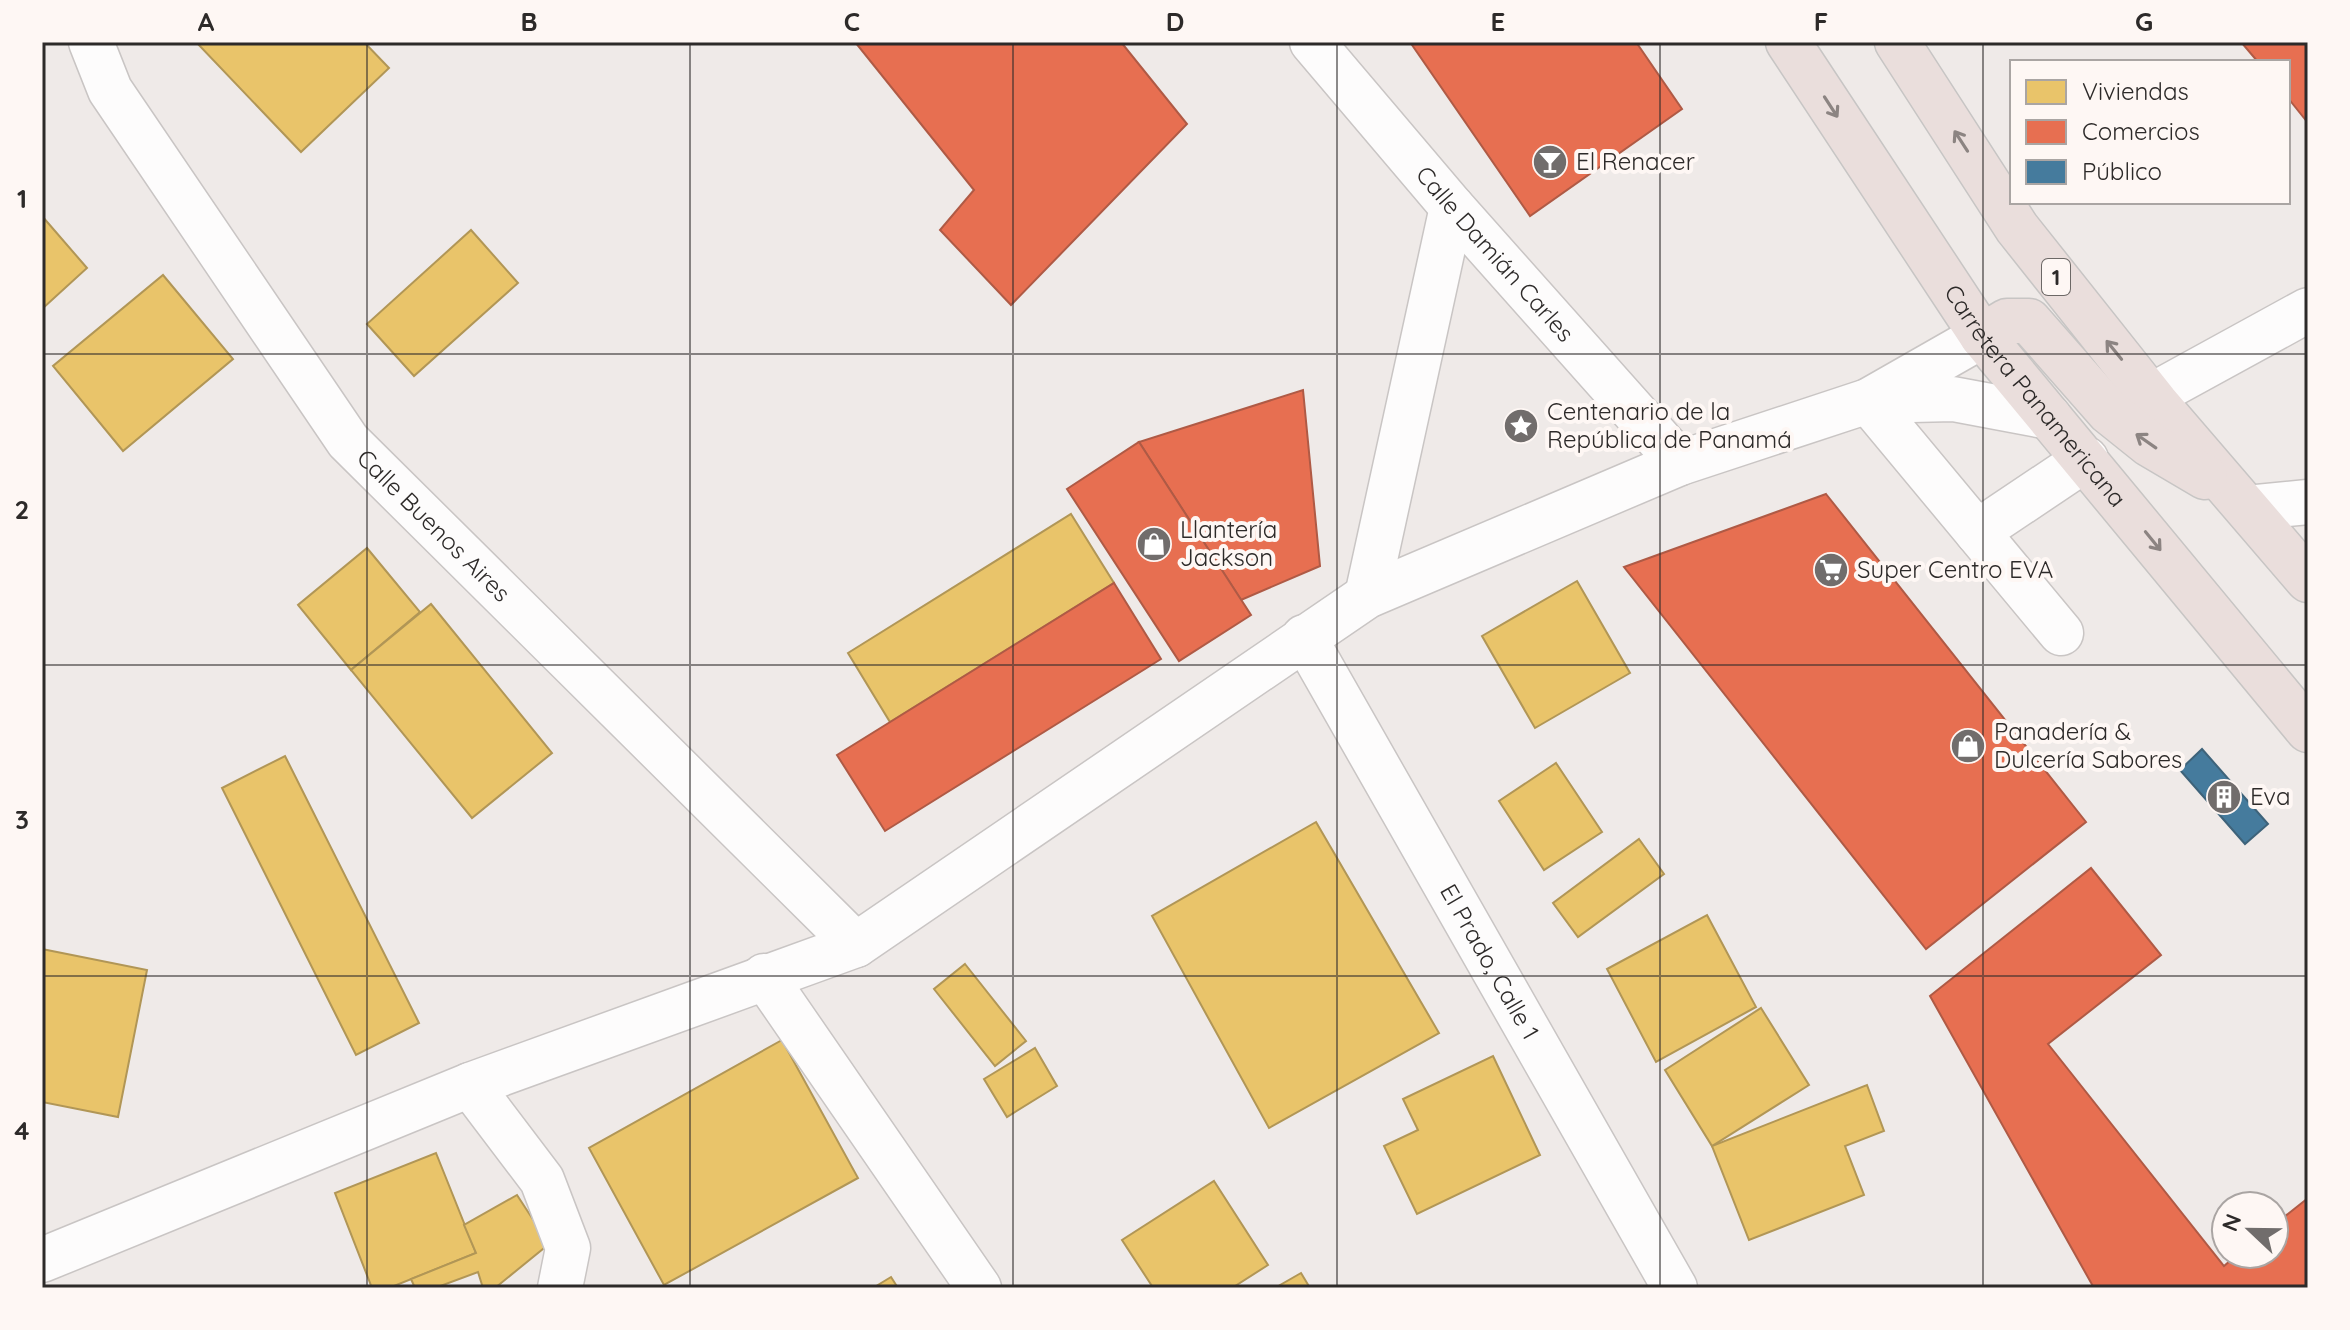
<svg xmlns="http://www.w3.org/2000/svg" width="2350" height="1330" font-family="Quicksand,sans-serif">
<rect width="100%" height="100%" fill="#efeae8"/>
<g fill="#e9c46a" stroke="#b19656" stroke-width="2">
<polygon points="196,42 364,42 389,68 301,152"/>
<polygon points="42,216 87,268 42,309"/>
<polygon points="471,230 518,283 414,376 367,324"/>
<polygon points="163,275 233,359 123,451 53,366"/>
<polygon points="1071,514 1114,583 890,722 848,653"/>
<polygon points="367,548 420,612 351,670 298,605"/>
<polygon points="1577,581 1630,673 1535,728 1482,636"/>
<polygon points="431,604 552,753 472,818 351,670"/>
<polygon points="285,756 419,1023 356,1055 222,788"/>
<polygon points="1556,763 1602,832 1544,870 1499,801"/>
<polygon points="1316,822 1439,1033 1269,1128 1152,916"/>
<polygon points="1639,839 1664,874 1578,937 1553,903"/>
<polygon points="1707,915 1756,1007 1656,1062 1607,969"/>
<polygon points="42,949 147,970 118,1117 42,1102"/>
<polygon points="965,964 1026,1041 995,1066 934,989"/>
<polygon points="1761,1008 1809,1085 1712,1146 1665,1070"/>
<polygon points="782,1040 858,1178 664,1285 589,1148"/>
<polygon points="1035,1048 1057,1086 1007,1117 984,1079"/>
<polygon points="1493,1056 1540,1155 1417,1214 1384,1146 1418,1130 1403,1099"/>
<polygon points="1867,1085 1884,1131 1845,1146 1864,1195 1749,1240 1712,1146"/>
<polygon points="436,1153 476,1253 389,1288 372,1288 335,1193"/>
<polygon points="1214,1181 1268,1265 1232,1288 1148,1288 1152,1286 1122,1240"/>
<polygon points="517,1195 549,1244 495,1288 483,1288 478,1272 435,1288 415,1288 411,1279 476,1253 464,1225"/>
<polygon points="1301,1273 1310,1288 1275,1288"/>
<polygon points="891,1277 898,1288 873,1288"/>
</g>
<g fill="#e76f51" stroke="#af5a45" stroke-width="2">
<polygon points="855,42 1121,42 1187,124 1011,305 940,230 974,190"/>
<polygon points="1410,42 1636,42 1682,109 1530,216"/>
<polygon points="2241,42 2308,42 2308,123 2288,98 2288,62 2258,62"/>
<polygon points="1303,390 1320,566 1241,600 1139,442"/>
<polygon points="1139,442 1251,615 1179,661 1067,489"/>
<polygon points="1826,494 2086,822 1926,949 1624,567"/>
<polygon points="1114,583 1161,659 885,831 837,755"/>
<polygon points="2091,868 2161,955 2048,1044 2224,1266 2238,1254 2274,1254 2274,1225 2308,1198 2308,1288 2094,1288 1930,996"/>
</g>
<polygon fill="#457b9d" stroke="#3e637a" stroke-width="2" points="2202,749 2268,824 2245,844 2180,770"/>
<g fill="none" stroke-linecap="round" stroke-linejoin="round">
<g stroke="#c9c5c4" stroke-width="47">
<g id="minor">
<path id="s1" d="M91 42 110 90 348 441 856 945"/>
<path id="s2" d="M1312 42 1452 207 1680 463"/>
<polyline points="2151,396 2308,310"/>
<polyline points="1868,401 2061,633"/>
<polyline points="1870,401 1953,399 2049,417"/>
<polyline points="2247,508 2308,502"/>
<polyline points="1977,532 2086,459"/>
<polyline points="1367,596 1452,207"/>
<path id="s3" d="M1304 637 1675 1288"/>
<polyline points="764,976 979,1288"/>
<polyline points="470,1085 542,1180 568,1248 560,1288"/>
<polyline points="42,1260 470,1085 856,945 1367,596 1680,463 1868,401 1982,336"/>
</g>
</g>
<g stroke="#c7c5c4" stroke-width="47">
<g id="highway">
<path id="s4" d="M1788 42 1982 336 2308 730"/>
<polyline points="1897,42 2017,228 2156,403 2308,580"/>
<polyline points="1982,336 2007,321 2029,321 2109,412 2149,444 2205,477"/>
</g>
</g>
<use href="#minor" stroke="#fdfcfc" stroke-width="44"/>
<use href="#highway" stroke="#eadedc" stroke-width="44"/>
</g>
<defs><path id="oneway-shaft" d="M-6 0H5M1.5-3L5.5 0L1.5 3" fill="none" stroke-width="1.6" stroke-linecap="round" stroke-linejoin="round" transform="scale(2)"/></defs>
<g stroke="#8c8482">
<use href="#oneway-shaft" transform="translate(1831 107) rotate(57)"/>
<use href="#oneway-shaft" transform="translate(1961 141) rotate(-123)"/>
<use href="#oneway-shaft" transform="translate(2114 350) rotate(-129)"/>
<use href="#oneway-shaft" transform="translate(2146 441) rotate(-145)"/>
<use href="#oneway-shaft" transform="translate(2153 541) rotate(51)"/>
</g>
<path fill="none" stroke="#2d2a29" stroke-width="2" stroke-opacity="0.55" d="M367 42V1288M690 42V1288M1013 42V1288M1337 42V1288M1660 42V1288M1983 42V1288M42 354H2308M42 665H2308M42 976H2308"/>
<defs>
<g id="bar-disc" transform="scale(1.8)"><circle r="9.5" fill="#716d6c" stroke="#fef7f4"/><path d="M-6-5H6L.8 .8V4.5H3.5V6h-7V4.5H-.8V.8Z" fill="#fff"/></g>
<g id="sight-disc" transform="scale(1.8)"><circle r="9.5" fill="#716d6c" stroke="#fef7f4"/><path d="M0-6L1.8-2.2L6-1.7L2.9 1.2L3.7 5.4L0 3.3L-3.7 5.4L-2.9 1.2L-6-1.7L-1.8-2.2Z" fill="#fff"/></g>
<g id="shop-disc" transform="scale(1.8)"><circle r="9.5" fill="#716d6c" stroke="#fef7f4"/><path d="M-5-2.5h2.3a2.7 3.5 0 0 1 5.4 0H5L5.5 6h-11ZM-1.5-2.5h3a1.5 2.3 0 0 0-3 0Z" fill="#fff"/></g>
<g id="supermarket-disc" transform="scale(1.8)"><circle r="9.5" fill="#716d6c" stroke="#fef7f4"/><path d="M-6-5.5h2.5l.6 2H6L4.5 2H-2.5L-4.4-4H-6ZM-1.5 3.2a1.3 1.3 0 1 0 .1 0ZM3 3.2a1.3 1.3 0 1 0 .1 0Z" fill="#fff"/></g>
<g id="building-disc" transform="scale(1.8)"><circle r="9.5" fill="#716d6c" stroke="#fef7f4"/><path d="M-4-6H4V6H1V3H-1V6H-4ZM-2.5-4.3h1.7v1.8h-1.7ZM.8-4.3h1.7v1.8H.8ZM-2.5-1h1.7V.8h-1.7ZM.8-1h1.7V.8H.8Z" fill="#fff"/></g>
</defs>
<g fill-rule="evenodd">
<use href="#bar-disc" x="1550" y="162"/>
<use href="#sight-disc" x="1521" y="426"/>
<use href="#shop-disc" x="1154" y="544"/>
<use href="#supermarket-disc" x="1831" y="570"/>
<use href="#shop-disc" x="1968" y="746"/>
<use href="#building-disc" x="2224" y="797"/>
</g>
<g text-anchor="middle" stroke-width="8" stroke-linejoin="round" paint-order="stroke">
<rect fill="#fef7f4" stroke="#6c6866" stroke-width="2" x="2042" y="259" width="28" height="36" rx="6"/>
<g font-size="22" font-weight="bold" fill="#2d2a29">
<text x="2056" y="285">1</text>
</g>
<g font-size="24" fill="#2d2a29" stroke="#fef7f4" text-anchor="start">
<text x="1576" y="170">El Renacer</text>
<text x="1547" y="420">Centenario de la<tspan x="1547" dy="28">República de Panamá</tspan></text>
<text x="1180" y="538">Llantería<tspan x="1180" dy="28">Jackson</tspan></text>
<text x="1857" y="578">Super Centro EVA</text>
<text x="1994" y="740">Panadería &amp;<tspan x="1994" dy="28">Dulcería Sabores</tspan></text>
<text x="2250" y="805">Eva</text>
</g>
<g font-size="24" fill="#2d2a29" stroke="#fef7f4">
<text dy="8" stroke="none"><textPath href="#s2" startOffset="280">Calle Damián Carles</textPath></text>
<text dy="8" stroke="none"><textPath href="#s4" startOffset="432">Carretera Panamericana</textPath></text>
<text dy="8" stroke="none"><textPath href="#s1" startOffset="596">Calle Buenos Aires</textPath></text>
<text dy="8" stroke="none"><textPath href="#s3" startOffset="374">El Prado, Calle 1</textPath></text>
</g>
</g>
<rect width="2350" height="1330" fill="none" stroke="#fef7f4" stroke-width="88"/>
<rect x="2010" y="60" width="280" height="144" fill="#fef7f4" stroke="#aaa5a3" stroke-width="2"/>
<rect x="2026" y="80" width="40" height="24" fill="#e9c46a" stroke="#aaa5a3" stroke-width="2"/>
<text x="2082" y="100" font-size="24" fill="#2d2a29">Viviendas</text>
<rect x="2026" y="120" width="40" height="24" fill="#e76f51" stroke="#aaa5a3" stroke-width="2"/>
<text x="2082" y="140" font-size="24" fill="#2d2a29">Comercios</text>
<rect x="2026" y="160" width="40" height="24" fill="#457b9d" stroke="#aaa5a3" stroke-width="2"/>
<text x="2082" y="180" font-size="24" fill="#2d2a29">Público</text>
<g transform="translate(2250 1230) rotate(292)"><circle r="38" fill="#fef7f4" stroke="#aaa5a3" stroke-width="2"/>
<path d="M0-6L14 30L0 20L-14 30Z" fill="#716d6c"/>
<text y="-12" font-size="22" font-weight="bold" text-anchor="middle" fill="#2d2a29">N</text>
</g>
<rect x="44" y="44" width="2262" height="1242" fill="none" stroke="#2d2a29" stroke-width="3"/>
<g font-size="26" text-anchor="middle" font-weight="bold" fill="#2d2a29">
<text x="206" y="31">A</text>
<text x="529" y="31">B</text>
<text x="852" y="31">C</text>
<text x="1175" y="31">D</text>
<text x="1498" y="31">E</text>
<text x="1821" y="31">F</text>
<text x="2144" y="31">G</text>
<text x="22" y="208">1</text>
<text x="22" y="519">2</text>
<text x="22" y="829">3</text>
<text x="22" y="1140">4</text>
</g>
</svg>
